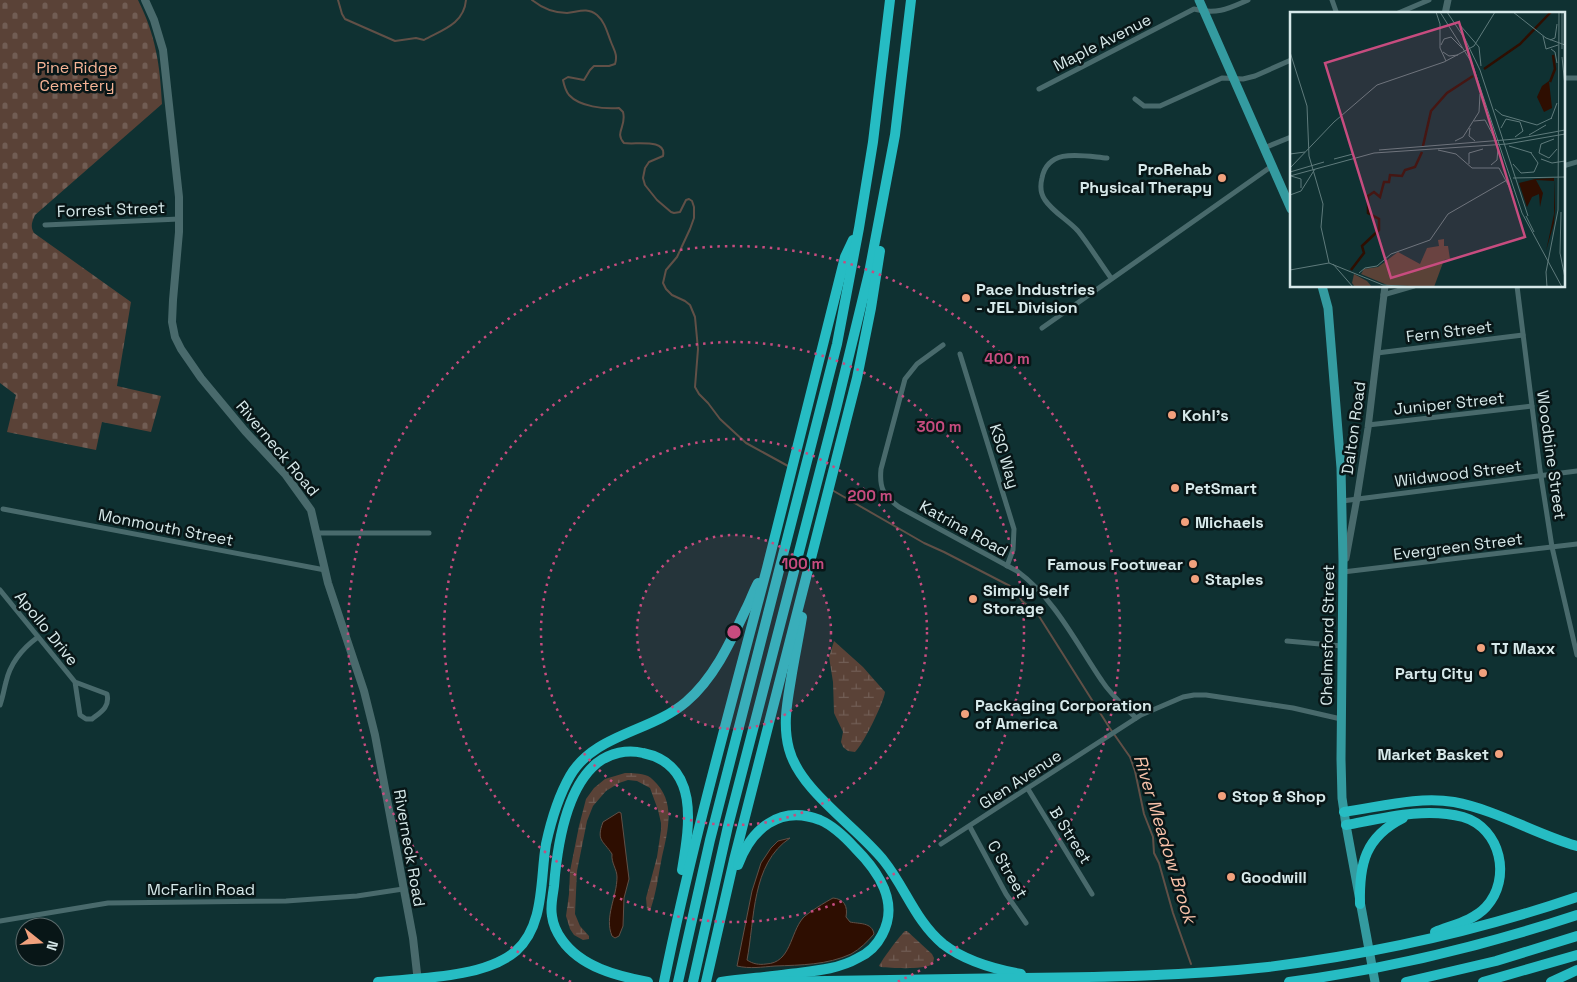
<svg xmlns="http://www.w3.org/2000/svg" width="1577" height="982" font-family="'Space Grotesk',sans-serif">
<defs>
<pattern id="wetland-marsh" width="20" height="14" patternUnits="userSpaceOnUse" patternTransform="scale(1.25)"><rect width="20" height="14" fill="#5a4237"/><path d="M1 5h8M5 5V1M11 12h8M15 12V8" fill="none" stroke="#715d54"/></pattern>
<pattern id="cemetery-stones" width="16" height="16" patternUnits="userSpaceOnUse" patternTransform="scale(1.25)"><rect width="16" height="16" fill="#5a4237"/><path d="M2 7V4a2 2 0 0 1 4 0v3zM10 15v-3a2 2 0 0 1 4 0v3z" fill="#715d54"/></pattern>
</defs>
<rect width="100%" height="100%" fill="#0f3132"/>
<g fill="url(#wetland-marsh)">
<path d="M834 641 863 667 885 692C884 702 863 745 855 752L848 751 843 747 841 742 843 732 834 713 833 682 829 657Z"/>
<path d="M625 773C632 773 640 773 648 776 652 778 654 781 657 784 677 806 666 837 661 862 658 878 656 893 651 908L650 911 647 910 646 898 657 857 661 830V823L658 810 650 788 637 781 628 780 619 783 606 791 593 806 587 821 577 871 575 914 580 926 589 936V939L583 940 574 935 570 929 566 916 569 894 570 871 579 826 586 799 594 788 605 779Z"/>
<path d="M905 931H907L932 954 934 958 933 964C924 970 892 968 881 967L879 966C881 961 901 934 905 931Z"/>
</g>
<path fill="url(#cemetery-stones)" d="M0 0H138C156 36 160 65 162 104L35 215C32 222 30 226 34 233L131 302 117 386 161 396 151 432 102 422 96 450 7 432 16 395 0 383Z"/>
<g fill="#2e0e01" stroke="#615047">
<path d="M619 812 621 813 629 879 624 898 623 926 619 936 615 938 612 936C604 917 617 897 617 877 617 869 611 863 612 854 603 840 596 841 603 822Z"/>
<path d="M790 838C751 864 755 919 747 960 753 964 759 965 766 964 791 963 790 933 803 918 806 914 827 901 833 898 844 899 848 906 846 917L850 922C859 924 872 922 874 934 867 942 860 949 851 954 827 965 801 965 775 966 762 967 750 969 737 966L752 891 761 863 771 848 778 841Z"/>
</g>
<g fill="none" stroke-linecap="round" stroke-linejoin="round">
<g stroke="#615047" stroke-width="2">
<path d="M338 0 342 14 345 19 395 41 416 38 424 40C442 30 464 24 466 0"/>
<path d="M532 0C542 8 554 13 567 13 578 12 587 7 597 15 605 22 607 32 611 42 614 50 618 55 615 64L609 66H594L590 70 584 80 568 77 563 80C564 85 565 90 569 95 580 107 604 109 619 108L623 112C627 127 614 132 624 143 635 145 667 138 663 156L649 162 645 168 643 178 645 185 657 200 671 212 674 213 680 212 686 200 689 199 692 201 694 207V218L690 229 677 257 666 270 663 283 666 289 672 295 685 301 690 305 695 317 698 349 695 387 699 394 708 403 720 419 746 443 788 466"/>
<polyline points="832,490 924,543 944,552 1010,586 1014,589 1022,601 1037,613 1109,727 1130,757 1135,771 1144,814 1153,837 1154,853 1159,863 1173,913 1191,964"/>
</g>
<g stroke="#496a6c" stroke-width="5">
<polyline points="1332,0 1337,14"/>
<polyline points="1396,14 1429,0"/>
<polyline points="1563,78 1577,78"/>
<path d="M1039 89 1194 9C1216 15 1228 9 1248 0"/>
<polyline points="1135,99 1144,106 1160,106 1222,78 1243,79 1255,76 1291,60"/>
<polyline points="1264,148 1291,137"/>
<path d="M1107 158C1083 156 1048 147 1042 178 1040 186 1040 193 1045 200 1053 212 1068 220 1078 231 1090 246 1100 263 1111 278"/>
<polyline points="1563,166 1577,162"/>
<polyline points="45,225 179,219"/>
<polyline points="1517,286 1540,470 1552,547 1577,655"/>
<polyline points="1383,295 1414,286"/>
<polyline points="1042,328 1272,166"/>
<path d="M943 345 917 364 905 379 881 469C879 489 884 496 899 507L1017 571C1055 599 1076 643 1102 681 1111 695 1124 706 1136 718"/>
<polyline points="1377,353 1523,335"/>
<polyline points="960,354 1014,529 1013,550 1007,566"/>
<polyline points="1368,425 1532,406"/>
<polyline points="1342,501 1577,471"/>
<polyline points="3,509 325,570"/>
<polyline points="317,533 429,533"/>
<polyline points="1343,572 1577,544"/>
<path d="M0 590 75 682 107 694C110 707 101 712 92 719H86L80 715 75 682"/>
<polyline points="1287,641 1342,646"/>
<path d="M0 705C3 697 4 689 6 682 10 664 23 648 38 637"/>
<polyline points="1028,789 1092,894"/>
<polyline points="970,827 1006,894 1026,923"/>
<polyline points="941,844 1141,715 1183,697 1194,695 1206,695 1293,708 1341,719"/>
<polyline points="0,921 108,903 286,901 357,896 403,889"/>
</g>
<g stroke="#496a6c" stroke-width="7">
<polyline points="1445,14 1448,0"/>
<polyline points="1346,558 1357,498 1368,428 1385,286"/>
</g>
<polyline stroke="#496a6c" stroke-width="8" points="145,0 154,20 163,50 179,197 179,232 173,300 172,322 175,337 181,349 201,378 245,431 285,474 311,510 328,583 364,691 375,735 413,938 418,982"/>
<g stroke="#349ba0" stroke-width="9">
<polyline points="1199,0 1291,209"/>
<polyline points="1322,286 1328,308 1341,468 1343,561 1341,759 1342,798 1346,825 1375,982"/>
</g>
<g stroke="#26bcc3" stroke-width="10">
<path d="M802 617C799 636 795 655 792 673 788 699 782 723 789 749 800 791 856 826 884 861 905 887 916 922 943 944 965 961 993 969 1021 974"/>
<path d="M1344 812C1380 807 1418 796 1454 802 1497 810 1535 834 1577 846"/>
<path d="M1346 825C1384 818 1425 807 1463 817 1501 828 1512 879 1486 907 1473 921 1452 925 1435 932"/>
<path d="M1360 904C1359 864 1365 837 1403 818"/>
<path d="M378 982C419 978 484 978 516 951 545 925 540 879 546 844 551 821 558 797 570 776 594 734 651 732 686 702 714 678 730 643 745 611 750 602 753 592 758 583"/>
<path d="M648 982C617 976 581 967 562 940 557 933 553 924 552 916 550 906 553 895 554 886 557 848 565 789 597 763 610 753 627 749 643 753 701 765 689 828 682 870"/>
<path d="M664 982C692 843 731 706 767 568 793 465 818 361 845 257L853 240"/>
<polyline points="678,982 710,840 837,344 859,228 873,142 890,0"/>
<polyline points="693,982 728,826 836,409 869,273 895,135 911,0"/>
<polyline points="706,982 734,860 857,378 871,308 880,251"/>
<path d="M721 982C743 979 766 977 789 974 812 971 837 970 858 958 869 953 877 945 882 935 900 902 878 871 855 848 845 837 834 826 820 820 779 804 751 830 738 865"/>
<path d="M755 982C844 980 933 979 1022 978 1104 977 1186 976 1268 967 1373 954 1477 931 1577 897"/>
<path d="M1289 982C1387 969 1483 946 1577 915"/>
<polyline points="1406,982 1496,961 1577,936"/>
<polyline points="1483,982 1577,955"/>
<polyline points="1551,982 1577,970"/>
</g>
</g>
<circle cx="734" cy="632" r="97" fill="#c74c7f" fill-opacity=".12"/>
<g fill="none" stroke="#c74c7f" stroke-width="2.5" stroke-dasharray="2.5 5">
<circle cx="734" cy="632" r="97"/>
<circle cx="734" cy="632" r="193"/>
<circle cx="734" cy="632" r="290"/>
<path d="M571 982A386 386 0 1 1 897 982"/>
</g>
<g fill="#f1a17d" stroke="#081617" stroke-width="2">
<circle cx="1222" cy="178" r="5"/>
<circle cx="966" cy="298" r="5"/>
<circle cx="1172" cy="415" r="5"/>
<circle cx="1175" cy="488" r="5"/>
<circle cx="1185" cy="522" r="5"/>
<circle cx="1193" cy="564" r="5"/>
<circle cx="1195" cy="579" r="5"/>
<circle cx="973" cy="599" r="5"/>
<circle cx="1481" cy="648" r="5"/>
<circle cx="1483" cy="673" r="5"/>
<circle cx="965" cy="714" r="5"/>
<circle cx="1499" cy="754" r="5"/>
<circle cx="1222" cy="796" r="5"/>
<circle cx="1231" cy="877" r="5"/>
</g>
<g text-anchor="middle" stroke-width="5" stroke-linejoin="round" paint-order="stroke">
<g font-size="16" fill="#d7e9ea" stroke="#081617">
<text transform="translate(1102 42) rotate(-27)" y="6">Maple Avenue</text>
<text transform="translate(111 209) rotate(-2)" y="6">Forrest Street</text>
<text transform="translate(1449 331) rotate(-7)" y="6">Fern Street</text>
<text transform="translate(1449 403) rotate(-6)" y="6">Juniper Street</text>
<text transform="translate(1353 428) rotate(-82)" y="6">Dalton Road</text>
<text transform="translate(278 448) rotate(50)" y="6">Riverneck Road</text>
<text transform="translate(1552 455) rotate(82)" y="6">Woodbine Street</text>
<text transform="translate(1005 456) rotate(73)" y="6">KSC Way</text>
<text transform="translate(1458 473) rotate(-7)" y="6">Wildwood Street</text>
<text transform="translate(166 527) rotate(11)" y="6">Monmouth Street</text>
<text transform="translate(964 528) rotate(29)" y="6">Katrina Road</text>
<text transform="translate(1458 546) rotate(-7)" y="6">Evergreen Street</text>
<text transform="translate(47 628) rotate(51)" y="6">Apollo Drive</text>
<text transform="translate(1327 635) rotate(-89)" y="6">Chelmsford Street</text>
<text transform="translate(1020 779) rotate(-33)" y="6">Glen Avenue</text>
<text transform="translate(1071 835) rotate(58)" y="6">B Street</text>
<text transform="translate(410 848) rotate(80)" y="6">Riverneck Road</text>
<text transform="translate(1008 869) rotate(60)" y="6">C Street</text>
<text x="201" y="895">McFarlin Road</text>
</g>
<g font-size="16" fill="#f7b496" stroke="#081617">
<text x="77" y="73">Pine Ridge<tspan x="77" dy="18">Cemetery</tspan></text>
</g>
<g font-size="16" font-weight="bold" fill="#d7e9ea" stroke="#081617" text-anchor="start">
<text x="1212" y="175" text-anchor="end">ProRehab<tspan x="1212" dy="18">Physical Therapy</tspan></text>
<text x="976" y="295">Pace Industries<tspan x="976" dy="18">- JEL Division</tspan></text>
<text x="1182" y="421">Kohl's</text>
<text x="1185" y="494">PetSmart</text>
<text x="1195" y="528">Michaels</text>
<text x="1183" y="570" text-anchor="end">Famous Footwear</text>
<text x="1205" y="585">Staples</text>
<text x="983" y="596">Simply Self<tspan x="983" dy="18">Storage</tspan></text>
<text x="1491" y="654">TJ Maxx</text>
<text x="1473" y="679" text-anchor="end">Party City</text>
<text x="975" y="711">Packaging Corporation<tspan x="975" dy="18">of America</tspan></text>
<text x="1489" y="760" text-anchor="end">Market Basket</text>
<text x="1232" y="802">Stop &amp; Shop</text>
<text x="1241" y="883">Goodwill</text>
</g>
<g font-size="18" font-style="italic" fill="#f7c1a9" stroke="#081617">
<text transform="translate(1165 839) rotate(73)" y="6">River Meadow Brook</text>
</g>
</g>
<g transform="translate(1290 12)">
<rect width="275" height="275" fill="#0f3132"/>
<path d="M64 262 77 269 82 275H65L62 271Z" fill="#5a4237"/>
<path d="M154 227V234H158L160 247 154 248 144 275 97 273 71 262 74 257 88 255 108 240 130 252 137 236 149 234 148 228Z" fill="#5a4237"/>
<path d="M259 69 262 96 254 100 247 85 252 74ZM264 166 265 196 264 211 256 239 264 202V169L246 168 253 181 250 195 249 182 242 185 237 195 229 171 245 167Z" fill="#2e0e01"/>
<path fill="none" stroke="#2e0e01" stroke-width="2.5" d="M194 57 230 32 261 0M260 70 265 57 263 43M133 134 141 99 157 81 183 64M61 258 74 241 72 234 89 218V207L78 201V184L84 180 90 185 94 170H99L100 163 112 164 115 158 125 155 132 140"/>
<path fill="none" stroke="#5f7b7c" stroke-width="1" d="M146 0 150 12V36L156 49M150 0 182 51 232 201 272 275M157 0 175 27 190 58 238 204M223 0 256 26 275 33M169 12 189 35 191 54M253 24 256 37 268 33M260 28 265 26 267 12M151 33 154 27 161 25 172 36M261 37 265 40 267 51M272 37V0M0 40 17 94 19 144 33 192 31 215 39 251M153 40 159 44 168 43M272 45 275 74M205 97 212 103 247 113 262 106M261 107 267 91M184 109 195 108 205 127M180 116 179 124 185 129M211 116 216 107 230 110 233 119 225 125M239 123 256 113M264 127 251 132 249 141 259 146 267 137M165 129 173 125 189 100 190 82M219 134 242 141M89 138 226 127 275 118M148 138 166 142 182 156H209L222 180M0 142 15 140M44 147 63 142M251 147 262 151 275 149M179 152V141L193 137M223 152 231 161 244 160 248 151 241 141M201 153 207 148 208 136M1 155 44 110 87 73 154 50 184 34 205 0M0 160 34 150M0 164 84 141 217 132 275 122M1 164 11 167V176M223 166 275 165M0 183 11 179 25 157M271 200 270 241 275 266M236 204 244 220M43 252 63 275M0 258 39 251 93 273 126 275M69 261 75 256 87 254 101 242 140 228 158 202 217 168M257 275 256 260 268 198 269 0"/>
<path fill="#c74c7f" fill-opacity="0.15" stroke="#c74c7f" stroke-width="2.5" d="M169 10 235 225 101 266 35 51Z"/>
<rect width="275" height="275" fill="none" stroke="#d7e9ea" stroke-width="2.5"/>
</g>
<circle cx="734" cy="632" r="8" fill="#c74c7f" stroke="#081617" stroke-width="2.5"/>
<g font-size="15" text-anchor="middle" font-weight="bold" fill="#c74c7f" stroke="#081617" stroke-width="5" stroke-linejoin="round" paint-order="stroke">
<text x="1007" y="364">400 m</text>
<text x="939" y="432">300 m</text>
<text x="870" y="501">200 m</text>
<text x="803" y="569">100 m</text>
</g>
<g transform="translate(40 942) rotate(107)"><circle r="24" fill="#081617" stroke="#5b6a6b"/>
<path d="M0-4L9 19L0 12L-9 19Z" fill="#f1a17d"/>
<text y="-8" font-size="14" font-weight="bold" text-anchor="middle" fill="#d7e9ea">N</text>
</g>
</svg>
